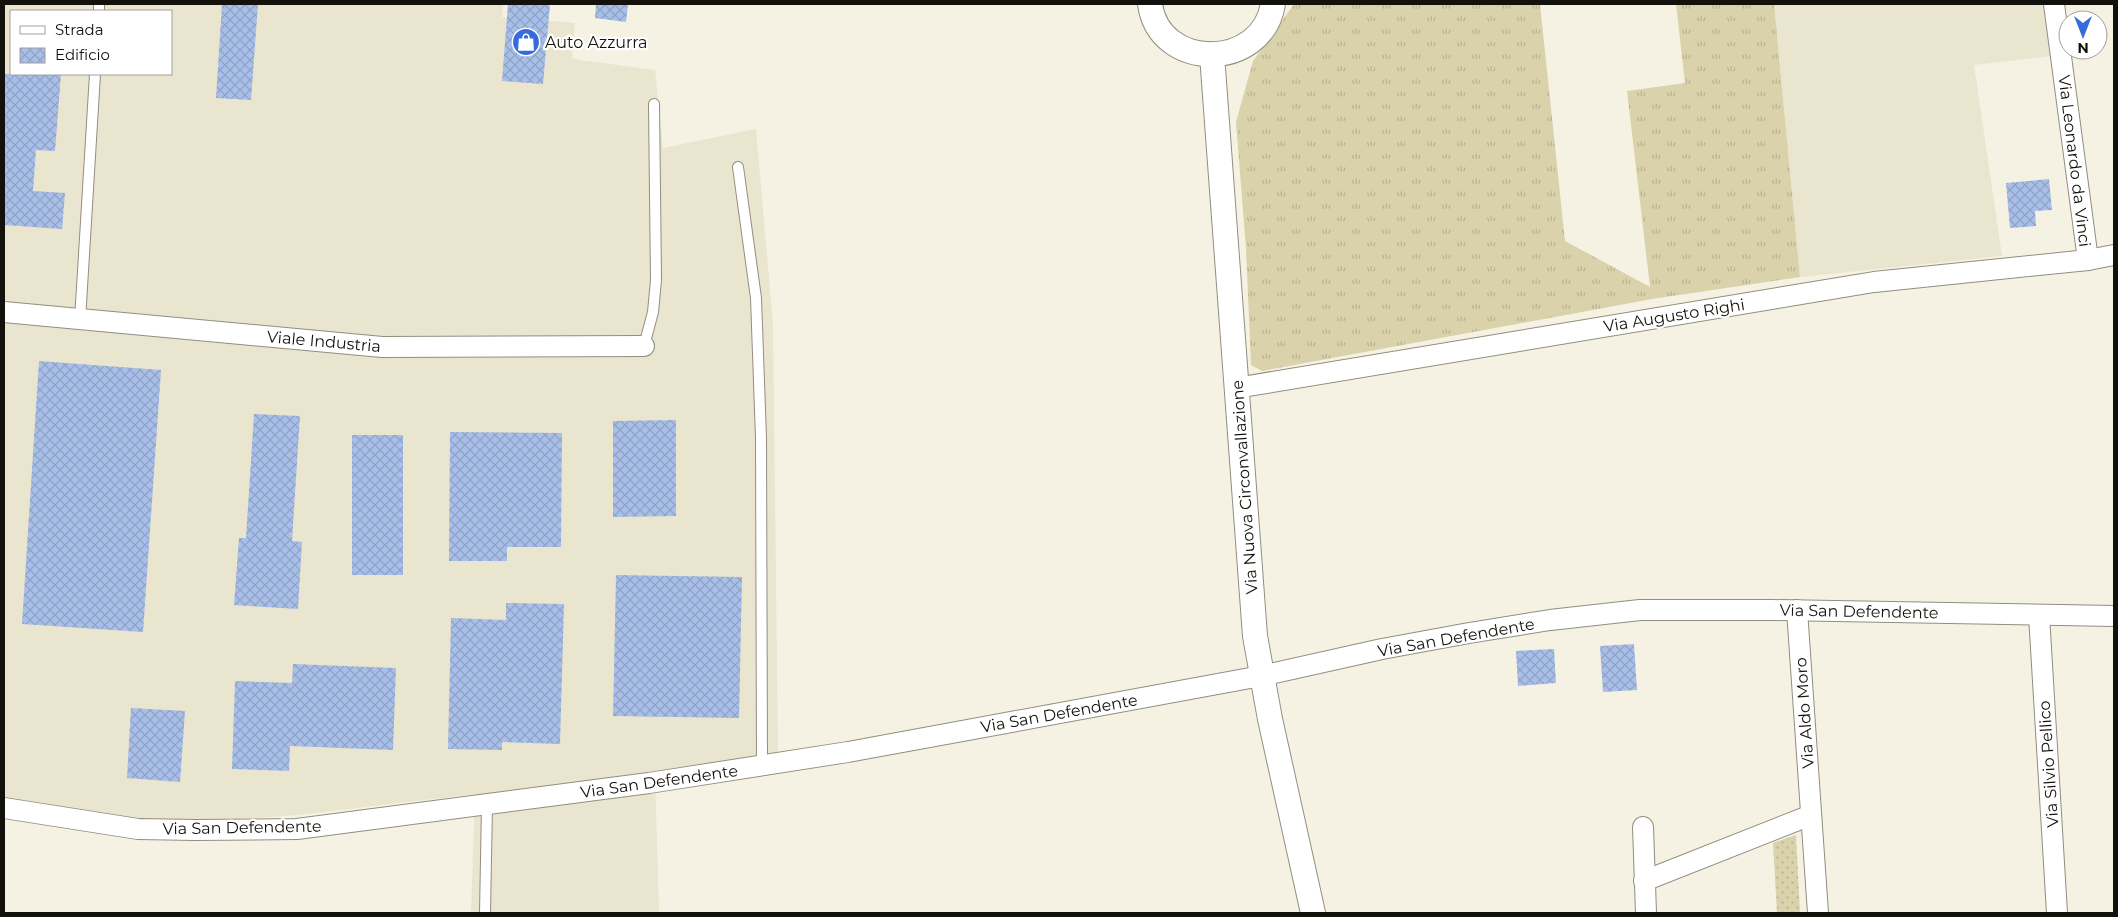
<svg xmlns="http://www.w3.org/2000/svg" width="2118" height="917" font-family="Montserrat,sans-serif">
<defs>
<pattern id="grass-tufts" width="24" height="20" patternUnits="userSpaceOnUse" patternTransform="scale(1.25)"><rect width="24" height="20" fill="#dad2aa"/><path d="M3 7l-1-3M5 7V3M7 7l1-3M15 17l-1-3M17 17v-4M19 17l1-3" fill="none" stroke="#bab391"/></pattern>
<pattern id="park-dots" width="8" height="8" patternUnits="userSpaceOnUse" patternTransform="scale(1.25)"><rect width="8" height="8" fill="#dad2aa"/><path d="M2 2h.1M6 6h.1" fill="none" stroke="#bab391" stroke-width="1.8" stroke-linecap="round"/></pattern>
<pattern id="building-cross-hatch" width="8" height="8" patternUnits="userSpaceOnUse" patternTransform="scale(1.25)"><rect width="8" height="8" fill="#a8bfe9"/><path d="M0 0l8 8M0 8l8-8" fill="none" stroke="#90a3c7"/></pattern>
</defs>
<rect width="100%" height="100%" fill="#f5f2e3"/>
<g fill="#eae5cf" fill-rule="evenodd">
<path d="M4 4H503L502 17 575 23 572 59 655 70 663 148 756 129 773 324 778 754 655 776 659 913H471L475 794 298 815 165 824 4 802ZM11 11H171V74H11Z"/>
<polygon points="1774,4 2044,4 2051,56 1974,65 2002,256 1800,277"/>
</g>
<polygon fill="url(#grass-tufts)" points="1294,4 1540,4 1565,241 1650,287 1627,91 1685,83 1676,4 1774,4 1800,277 1652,299 1262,371 1251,365 1246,249 1236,122 1253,61"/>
<polygon fill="url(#park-dots)" points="1796,835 1800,913 1777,913 1773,843"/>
<g fill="url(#building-cross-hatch)">
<polygon points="222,4 258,4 251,100 216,98"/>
<polygon points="508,4 550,4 543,84 502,81"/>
<polygon points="596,4 628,4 626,22 595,18"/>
<polygon points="4,74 61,74 55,151 36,150 33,191 65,193 62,229 4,225"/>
<polygon points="2049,179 2052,210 2035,211 2036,226 2010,228 2006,183"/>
<polygon points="39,361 161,370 143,632 22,624"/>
<polygon points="254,414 300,416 292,541 302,542 298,609 234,605 239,538 246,538"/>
<polygon points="676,420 676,516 613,517 613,421"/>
<polygon points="450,432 562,433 561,547 507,547 507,561 449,561"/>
<rect x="352" y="435" width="51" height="140"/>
<polygon points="616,575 742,577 739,718 613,716"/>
<polygon points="506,603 564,604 560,744 502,742 502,750 448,749 451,618 506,620"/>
<polygon points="1634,644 1637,690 1603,692 1600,646"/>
<polygon points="1554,649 1556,683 1518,686 1516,651"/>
<polygon points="293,664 396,668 393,750 290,746 289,771 232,769 235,681 292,683"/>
<polygon points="131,708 185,711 180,782 127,778"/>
</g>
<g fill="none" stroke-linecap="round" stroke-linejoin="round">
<g stroke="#918e81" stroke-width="12">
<g id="service">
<polyline points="99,11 99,4"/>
<polyline points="738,167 756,298 761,438 762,766"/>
<polyline points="80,320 95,74"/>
<polyline points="644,346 653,312 656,280 654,104"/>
<polyline points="485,913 487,805"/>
</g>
</g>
<g stroke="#918e81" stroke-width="22">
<g id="minor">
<polyline points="2054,4 2088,260"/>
<polyline points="4,312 382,347 644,346"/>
<polyline points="1236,388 1874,282 2088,260 2114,255"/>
<polyline points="1797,610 1818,913"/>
<polyline points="2039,615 2057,913"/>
<polyline points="4,808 138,829 195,830 297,829 649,783 848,752 1261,676 1382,649 1469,633 1550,620 1640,610 1772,610 2114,616"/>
<polyline points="1643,827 1646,913"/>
<polyline points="1644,881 1811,815"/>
</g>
</g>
<g stroke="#918e81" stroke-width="26">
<g id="tertiary">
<path d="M1150 4C1159 71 1262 71 1273 4"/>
<polyline points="1212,55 1255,636 1270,719 1313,913"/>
</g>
</g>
<use href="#service" stroke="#fff" stroke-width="10"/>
<use href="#minor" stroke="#fff" stroke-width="20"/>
<use href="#tertiary" stroke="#fff" stroke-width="24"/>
</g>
<defs>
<g id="shop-disc" transform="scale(1.4375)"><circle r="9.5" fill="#376ada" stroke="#fff"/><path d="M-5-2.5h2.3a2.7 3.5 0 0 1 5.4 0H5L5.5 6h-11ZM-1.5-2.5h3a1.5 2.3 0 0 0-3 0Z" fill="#fff"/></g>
</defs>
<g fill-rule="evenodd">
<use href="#shop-disc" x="526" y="42"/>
</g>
<g text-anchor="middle" stroke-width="4.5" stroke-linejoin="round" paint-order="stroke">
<g font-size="16" fill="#12110c" stroke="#fff" text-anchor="start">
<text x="545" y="48">Auto Azzurra</text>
</g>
<g font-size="16" fill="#12110c" stroke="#fff">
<text transform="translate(2075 161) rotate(83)" y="6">Via Leonardo da Vinci</text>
<text transform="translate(1674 315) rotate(-9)" y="6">Via Augusto Righi</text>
<text transform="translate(324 341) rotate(5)" y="6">Viale Industria</text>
<text transform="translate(1244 487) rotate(-94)" y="6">Via Nuova Circonvallazione</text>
<text transform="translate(1859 611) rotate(1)" y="6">Via San Defendente</text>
<text transform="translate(1456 637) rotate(-10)" y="6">Via San Defendente</text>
<text transform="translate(1059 713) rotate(-10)" y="6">Via San Defendente</text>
<text transform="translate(1804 713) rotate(-94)" y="6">Via Aldo Moro</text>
<text transform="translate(2048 764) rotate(-94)" y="6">Via Silvio Pellico</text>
<text transform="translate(659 781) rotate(-8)" y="6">Via San Defendente</text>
<text transform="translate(242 827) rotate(-1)" y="6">Via San Defendente</text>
</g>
</g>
<rect width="2118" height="917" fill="none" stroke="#12110c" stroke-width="10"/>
<rect x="10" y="10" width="162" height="65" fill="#ffffff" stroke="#a0a09e"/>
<rect x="20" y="26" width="25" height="8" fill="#ffffff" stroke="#a0a09e"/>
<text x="55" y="35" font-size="15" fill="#12110c">Strada</text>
<rect x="20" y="48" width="25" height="15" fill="url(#building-cross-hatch)" stroke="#a0a09e"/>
<text x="55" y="60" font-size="15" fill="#12110c">Edificio</text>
<g transform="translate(2083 35) rotate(180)"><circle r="24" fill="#ffffff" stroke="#a0a09e"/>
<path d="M0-4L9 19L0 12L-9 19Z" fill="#376ada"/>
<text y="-8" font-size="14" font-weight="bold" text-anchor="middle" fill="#12110c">N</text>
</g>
</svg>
